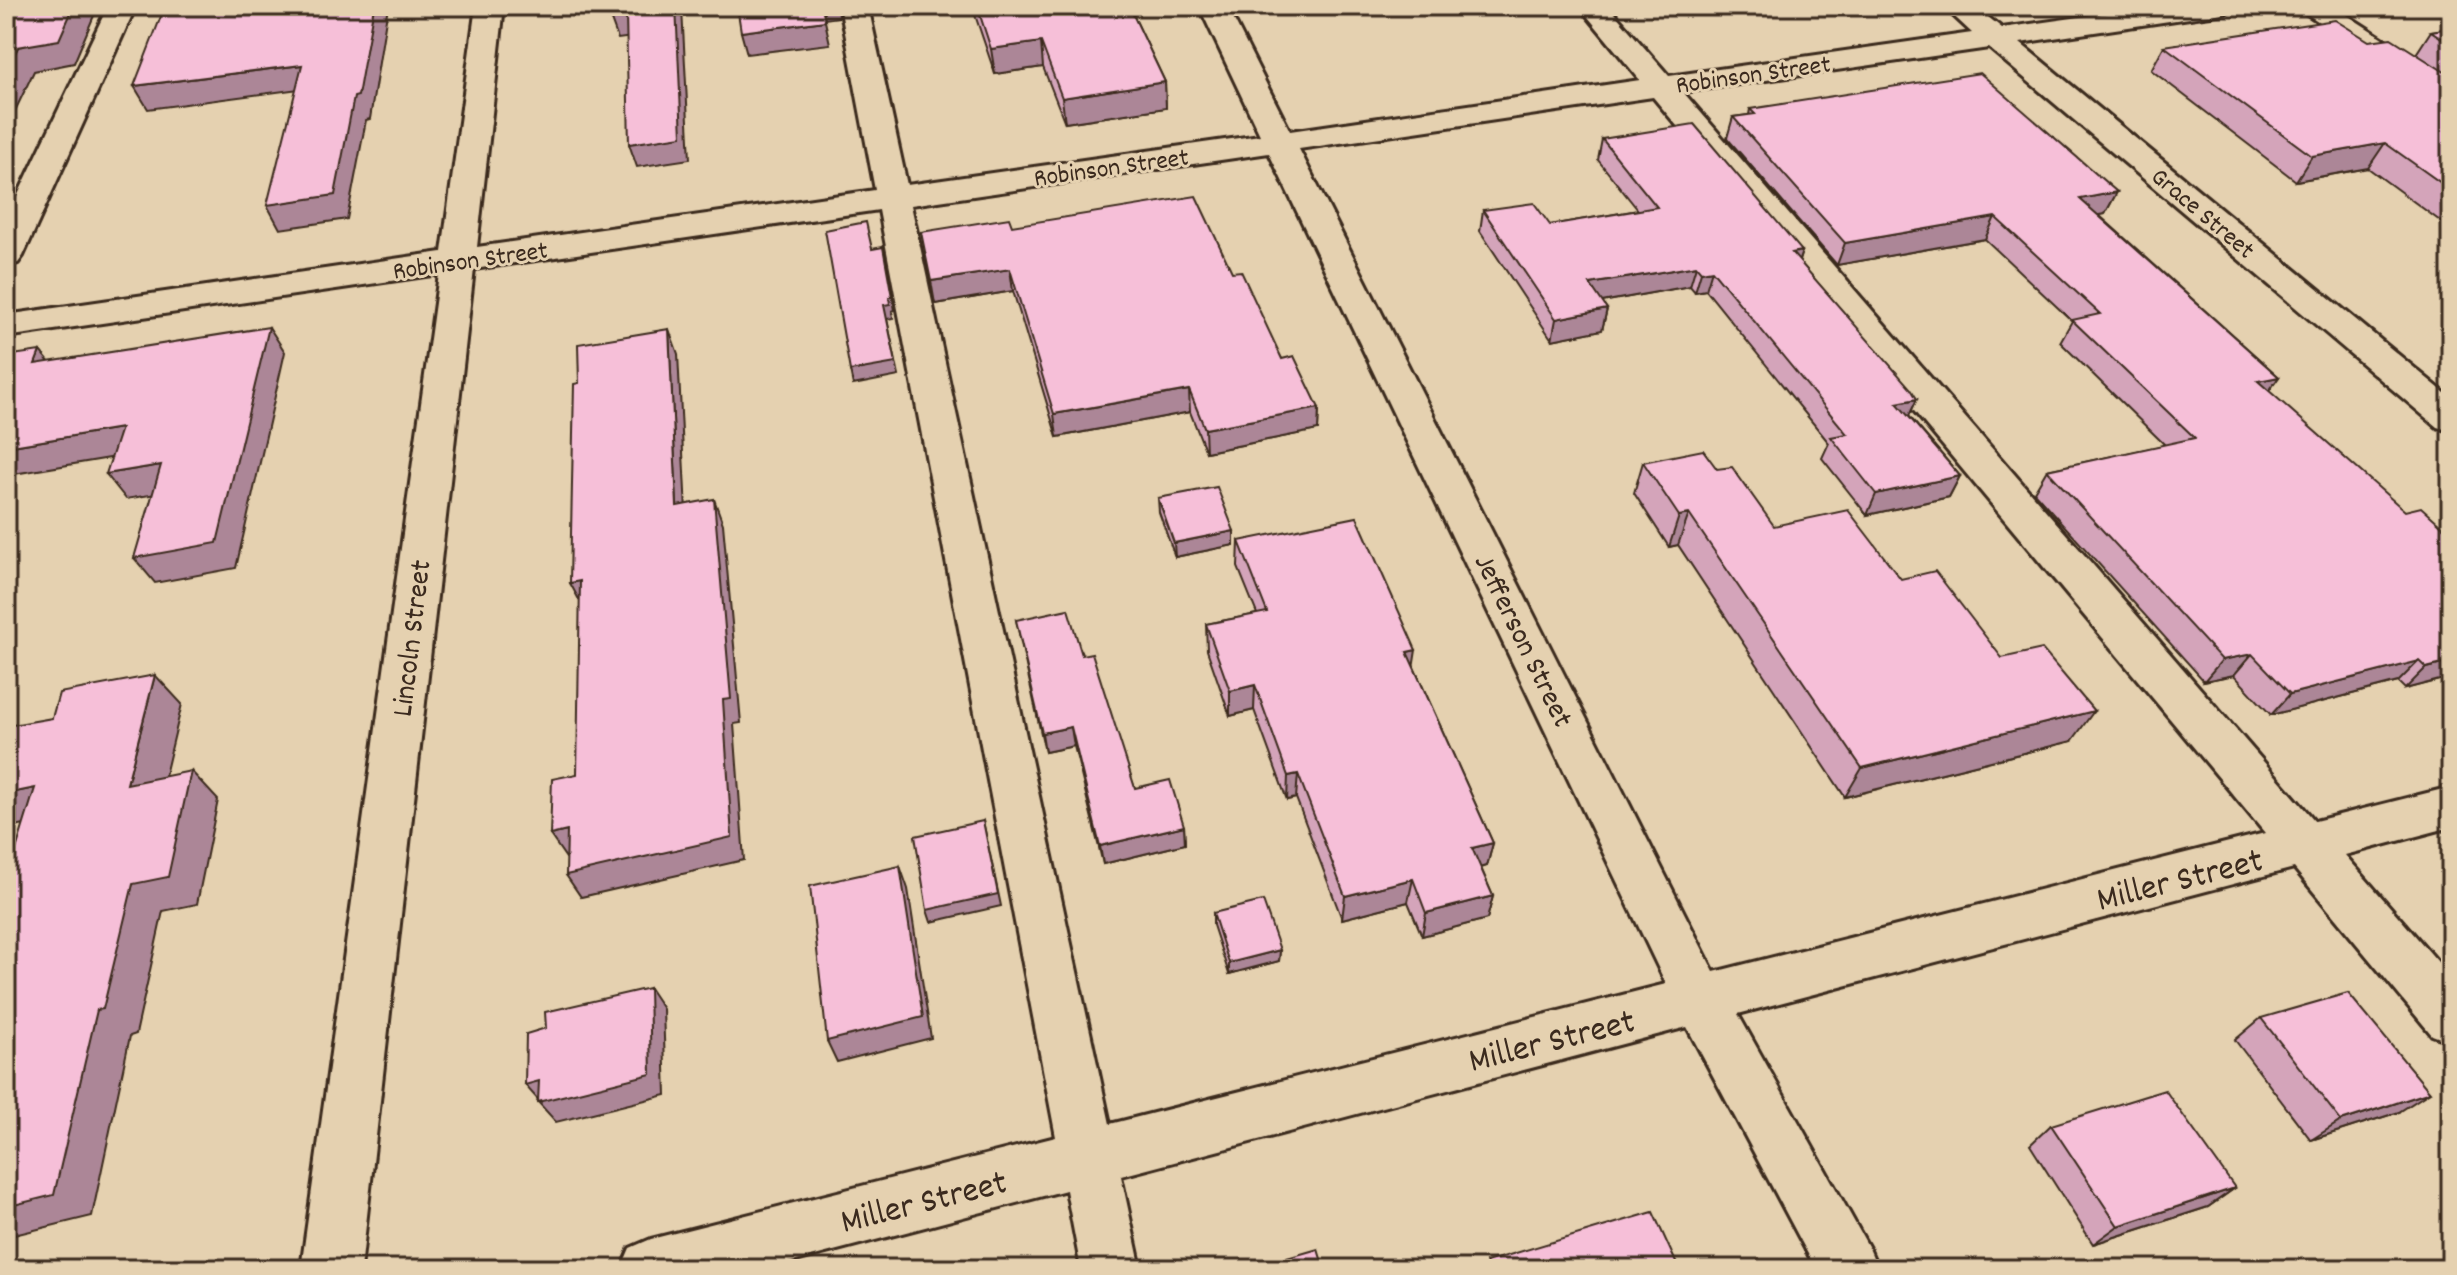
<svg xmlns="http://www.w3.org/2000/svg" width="2457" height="1275" font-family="Dekko,sans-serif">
<rect width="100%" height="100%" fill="#e5d1b0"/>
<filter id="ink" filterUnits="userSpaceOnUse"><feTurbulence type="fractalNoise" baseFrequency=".0125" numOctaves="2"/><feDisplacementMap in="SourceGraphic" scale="16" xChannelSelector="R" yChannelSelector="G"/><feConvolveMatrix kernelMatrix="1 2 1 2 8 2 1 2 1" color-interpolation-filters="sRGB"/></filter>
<g filter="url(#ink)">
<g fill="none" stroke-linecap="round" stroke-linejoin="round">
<g stroke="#3b2a1e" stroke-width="6">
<g id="minor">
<polygon points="108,6 136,6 23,256 18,263 6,266 6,220"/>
<path d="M476 6H504L477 247 875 190 840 6H868L907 185 1260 135 1199 6H1227L1290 131 1640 80 1579 6H1608L1669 76 1972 33 1943 6H1974L2002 28 2158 6H2231L2227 12 2217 14 2020 43 2451 398V431L2437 427 1989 48 1683 92 2315 821 2451 787V827L2345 855 2451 977V1042L2432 1035 2294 868 1738 1014 1869 1248 1878 1269H1816L1687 1027 1121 1176 1141 1269H1081L1066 1190 765 1269H621L630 1248 651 1239 1056 1137 879 210 474 269 361 1269H301L439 274 6 337V315L442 252ZM1653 97 2265 833 1714 972 1299 149ZM1269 153 1666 984 1110 1124 911 205Z"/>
<polygon points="2300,6 2333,6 2451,82 2451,104 2440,101 2304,12"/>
</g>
</g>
<use href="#minor" fill="#e5d1b0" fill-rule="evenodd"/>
</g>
<g fill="#d4a4ba" stroke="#3b2a1e" stroke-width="2">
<polygon points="972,6 1129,6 1165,82 1166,108 1065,123 1043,67 995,74"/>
<polygon points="2451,28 2451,229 2368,168 2296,181 2151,70 2164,46 2369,41 2416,54 2431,31"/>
<polygon points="1750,109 2117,192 2105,214 2099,215 2279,377 2269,391 2451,677 2405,689 2398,682 2271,715 2234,675 2204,681 2034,492 2047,470 2165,445 2060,342 2072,321 1985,239 1837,265 1727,138 1733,117 1749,115"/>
<polygon points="1602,139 1802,251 1799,261 1917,399 1909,416 1960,476 1949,497 1867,515 1822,458 1829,443 1706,290 1695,292 1690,286 1602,302 1607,309 1602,330 1552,340 1480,231 1483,210 1550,225 1638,210 1598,160"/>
<polygon points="1012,226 1232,272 1282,359 1319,408 1318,430 1206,452 1190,412 1057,437 1013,291 935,304 921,232"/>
<polygon points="1643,462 1717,469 1774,526 1901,579 2002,658 2072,741 1845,797 1678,545 1669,547 1634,493"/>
<polygon points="1158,498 1234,531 1234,545 1175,557 1159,512"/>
<polygon points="1239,541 1413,665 1493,843 1487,866 1481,868 1493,896 1487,919 1422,936 1408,902 1342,919 1296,798 1287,800 1254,710 1230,716 1207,650 1206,624 1257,614 1238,567"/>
<polygon points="1016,620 1082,655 1135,788 1184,826 1185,844 1103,864 1074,746 1045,752"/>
<polygon points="1213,913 1280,950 1279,961 1229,974 1213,925"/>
<polygon points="2261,1018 2399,1112 2311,1140 2235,1040"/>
<polygon points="2051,1125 2235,1188 2208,1207 2093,1244 2030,1145"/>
</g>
<g fill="#ac8697" stroke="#3b2a1e" stroke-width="2">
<polygon points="74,6 98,6 74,63 34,71 14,113 6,114 6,71 18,47"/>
<polygon points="374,6 388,6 370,119 366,120 347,219 280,229 267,205 354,97"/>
<polygon points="600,6 616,6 618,13 604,15"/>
<polygon points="676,6 711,6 682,9 690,159 637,167 629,144"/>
<polygon points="822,6 838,6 839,17 825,19"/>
<polygon points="871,6 921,6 872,12"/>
<polygon points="626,15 633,37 618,39 610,17"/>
<polygon points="825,21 830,44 747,54 741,32"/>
<polygon points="1041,42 1043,67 995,74 991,49"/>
<polygon points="302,65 314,87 148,109 134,86"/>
<polygon points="1165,82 1166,108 1065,123 1062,98"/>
<polygon points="2385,143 2368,168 2296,181 2312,156"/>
<polygon points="2117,192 2105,214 2069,220 2080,199"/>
<polygon points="1995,217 1985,239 1837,265 1845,243"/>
<polygon points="883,247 895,310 892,311 893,318 887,319 899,376 853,385 850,371 884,305"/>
<polygon points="1802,251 1795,272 1792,253"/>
<polygon points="1696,266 1690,286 1585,305 1590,284"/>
<polygon points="1010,269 1013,291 935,304 931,281"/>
<polygon points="1712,270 1706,290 1695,292 1701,272"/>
<polygon points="1607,309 1602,330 1552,340 1556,319"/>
<polygon points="269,327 285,352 236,568 155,583 134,558"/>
<polygon points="669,329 678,354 687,531 677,506"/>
<polygon points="40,351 60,375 35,364"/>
<polygon points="2279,377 2263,399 2258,381"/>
<polygon points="1189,390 1190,412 1057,437 1054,414"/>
<polygon points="1917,399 1907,420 1897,403"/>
<polygon points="1319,408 1318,430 1206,452 1205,429"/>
<polygon points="121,428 140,453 8,475 6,480 6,447"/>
<polygon points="161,465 180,490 126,499 106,474"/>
<polygon points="1960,476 1949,497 1867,515 1876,494"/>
<polygon points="714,499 723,524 741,723 734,724 744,860 581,897 566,875 723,700"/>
<polygon points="1689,514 1678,545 1669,547 1679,516"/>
<polygon points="1234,531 1234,545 1175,557 1174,543"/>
<polygon points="580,581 583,607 570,583"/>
<polygon points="1416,650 1412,675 1407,652"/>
<polygon points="2252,654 2234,675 2204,681 2222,660"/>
<polygon points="2419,661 2398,682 2271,715 2290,694"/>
<polygon points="2451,662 2451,677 2405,689 2426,668"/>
<polygon points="155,675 182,704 156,813 127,784"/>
<polygon points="1255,685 1254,710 1230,716 1230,691"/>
<polygon points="2094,711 2072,741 1845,797 1862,768"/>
<polygon points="1071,727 1074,746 1045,752 1042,733"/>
<polygon points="191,771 218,800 197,904 163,911 136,1034 130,1036 92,1216 6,1237 6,1207 97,1010 133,884"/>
<polygon points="1298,774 1296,798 1287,800 1288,776"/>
<polygon points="35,788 66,816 6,829 6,794"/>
<polygon points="983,821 1001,906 931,922 927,910"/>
<polygon points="1184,826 1185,844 1103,864 1100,846"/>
<polygon points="567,831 581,854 566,858 550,835"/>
<polygon points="1493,843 1487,866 1466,872 1472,848"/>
<polygon points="900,866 908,889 931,1038 837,1062 827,1041"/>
<polygon points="1413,879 1408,902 1342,919 1345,896"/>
<polygon points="1493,896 1487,919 1422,936 1426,913"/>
<polygon points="1280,950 1279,961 1229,974 1229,963"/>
<polygon points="649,988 663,1009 666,1095 556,1122 538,1102 540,1102 525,1085"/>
<polygon points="2430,1092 2399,1112 2311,1140 2341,1121"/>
<polygon points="2235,1188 2208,1207 2093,1244 2118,1226"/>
</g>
<g fill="#f6bfd8" stroke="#3b2a1e" stroke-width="2">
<polygon points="6,6 74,6 59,40 18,47 6,71"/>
<polygon points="165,6 374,6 358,96 354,97 335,195 267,205 302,65 134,86"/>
<polygon points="610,6 676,6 682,136 629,144 626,15 610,17"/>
<polygon points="737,6 822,6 825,21 741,32"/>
<polygon points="977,6 1129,6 1165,82 1062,98 1041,42 991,49"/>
<polygon points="2335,20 2369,41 2391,38 2451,76 2451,190 2385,143 2312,156 2164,46"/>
<polygon points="2451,28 2451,44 2431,31"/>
<polygon points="1980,73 2117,192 2080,199 2279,377 2258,381 2405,511 2421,507 2451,534 2451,662 2426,668 2419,661 2290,694 2252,654 2222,660 2047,470 2195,438 2072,320 2100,314 1995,217 1845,243 1733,117 1755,114 1750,109"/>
<polygon points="1694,124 1802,251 1792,253 1911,389 1917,399 1897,403 1960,476 1876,494 1831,437 1847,434 1712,270 1701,272 1696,266 1590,284 1607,309 1556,319 1483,210 1534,203 1550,225 1657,207 1602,139"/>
<polygon points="1196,196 1232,272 1241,271 1282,359 1294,356 1319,408 1205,429 1189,390 1054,414 1010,269 931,281 921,232 1009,218 1012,226"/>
<polygon points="866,222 872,249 883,247 892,297 889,297 890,304 884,305 896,363 850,371 825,230"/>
<polygon points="269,327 217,543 134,558 161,465 106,474 121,428 6,447 6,356 40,351 35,364"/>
<polygon points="669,329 677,506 714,499 731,699 723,700 732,837 566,875 567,831 550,835 552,779 577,774 580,581 570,583 574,384 579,383 578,344"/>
<polygon points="1703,450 1717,469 1732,467 1774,526 1848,510 1901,579 1935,571 2002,658 2042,649 2094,711 1862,768 1689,514 1679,516 1643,462"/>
<polygon points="1217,487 1234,531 1174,543 1158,498"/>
<polygon points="1357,517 1416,650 1407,652 1493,843 1472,848 1493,896 1426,913 1413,879 1345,896 1298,774 1288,776 1255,685 1230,691 1206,624 1267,612 1239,541"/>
<polygon points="1068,609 1082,655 1092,653 1135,788 1170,780 1184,826 1100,846 1071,727 1042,733 1016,620"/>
<polygon points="155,675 127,784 191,771 168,877 133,884 103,1009 97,1010 54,1195 6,1207 6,882 35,788 6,794 6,726 52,718 59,693"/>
<polygon points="983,821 998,894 927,910 915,836"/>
<polygon points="900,866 923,1017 827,1041 810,886"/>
<polygon points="1263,901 1280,950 1229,963 1213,913"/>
<polygon points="649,988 651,1074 538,1102 539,1081 525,1085 526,1034 546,1028 545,1012"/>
<polygon points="2348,993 2430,1092 2341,1121 2261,1018"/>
<polygon points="2165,1090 2235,1188 2118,1226 2051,1125"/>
<polygon points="1653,1212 1679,1269 1488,1269 1486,1262"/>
<polygon points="1318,1249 1324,1269 1249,1269"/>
</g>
</g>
<g text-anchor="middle" stroke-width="6" stroke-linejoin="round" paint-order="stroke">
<g font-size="26" fill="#3b2a1e" stroke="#e5d1b0">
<text transform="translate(1753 73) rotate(-8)" y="9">Robinson Street</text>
<text transform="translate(1111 166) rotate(-8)" y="9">Robinson Street</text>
<text transform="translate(2204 212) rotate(40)" y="9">Grace Street</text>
<text transform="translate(470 259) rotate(-8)" y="9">Robinson Street</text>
</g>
<g font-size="30" fill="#3b2a1e" stroke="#e5d1b0">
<text transform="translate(410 638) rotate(-83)" y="10">Lincoln Street</text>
<text transform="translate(1525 640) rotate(64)" y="10">Jefferson Street</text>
</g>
<g font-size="36" fill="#3b2a1e" stroke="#e5d1b0">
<text transform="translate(2179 877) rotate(-14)" y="13">Miller Street</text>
<text transform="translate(1551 1038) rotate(-14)" y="13">Miller Street</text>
<text transform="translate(923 1199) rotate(-14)" y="13">Miller Street</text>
</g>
</g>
<rect width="2457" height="1275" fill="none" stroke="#e5d1b0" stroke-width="32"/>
<rect x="16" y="16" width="2425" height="1243" fill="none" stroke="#3b2a1e" stroke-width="3" filter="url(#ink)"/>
</svg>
